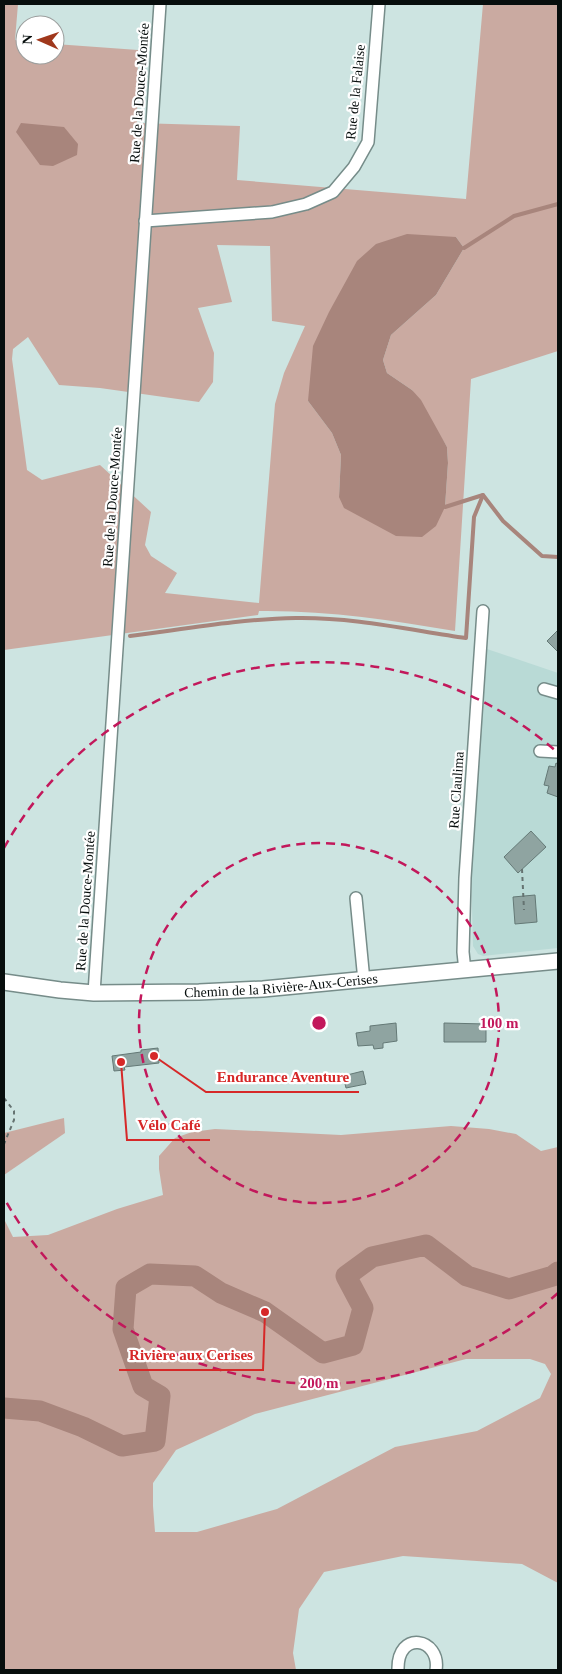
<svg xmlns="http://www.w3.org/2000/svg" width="562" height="1674" font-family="'Times New Roman',serif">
<rect width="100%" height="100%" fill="#cde4e1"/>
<polygon fill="#b9dad6" points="487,649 558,673 558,948 483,956 478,954 473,946 471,870"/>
<g fill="#caaaa1" fill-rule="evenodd">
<path d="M4 4H18L15 40 25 41V55H55V44L138 50 137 123 240 126 237 180 466 199 483 4H558V351L471 379 455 631C390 620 325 610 259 611L258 615 4 650ZM456 237 464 248 436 295 391 335 383 360 387 373 412 390 447 447 448 463 445 507 339 497 341 455 332 433 308 401ZM217 245 270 246 272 321 305 326 284 373 275 404 259 603 165 593 177 573 151 556 145 545 151 512 100 465 42 480 27 470 12 359 13 349 28 337 59 385 100 388 199 402 213 382 214 353 198 308 232 302Z"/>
<polygon points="64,1118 65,1133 4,1175 4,1133"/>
<path d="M451 1126 489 1129 516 1134 541 1151 558 1147V1583L522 1564 403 1556 324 1572 299 1609 293 1653 296 1670H4V1219L13 1237 48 1235 117 1209 163 1195 159 1169V1156L175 1138 192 1132 215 1129 341 1135ZM466 1359H530L545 1364 551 1374 540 1398 477 1431 395 1447 277 1509 197 1532H155L153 1506V1483L176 1450 255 1414Z"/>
</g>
<g fill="#a8857c">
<polygon points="21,123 64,127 78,144 77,155 53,166 40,165 16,132"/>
<polygon points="407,234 456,237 464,248 436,295 391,335 383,360 387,373 412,390 421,400 447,447 448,463 445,507 436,526 422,537 396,536 344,508 339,497 341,455 332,433 308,401 313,346 329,312 357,261 376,244"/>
</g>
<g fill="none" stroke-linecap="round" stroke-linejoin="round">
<g stroke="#a8857c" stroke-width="4">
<polyline points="464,248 514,216 558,204"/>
<polyline points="445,507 483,495 503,521 542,556 558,557"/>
<path d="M130 636C185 629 240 619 296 618 353 617 410 630 466 638L474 517 483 495"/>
</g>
<polyline stroke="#a8857c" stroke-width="21" points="4,1408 40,1411 83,1427 122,1446 155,1441 160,1396 143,1386 123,1329 126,1288 150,1274 195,1276 221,1293 265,1312 323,1353 353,1345 363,1308 346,1276 372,1257 426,1245 467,1276 509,1289 553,1276 558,1272"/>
</g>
<g fill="#8fa4a1" stroke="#647976">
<polygon points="558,630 558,652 547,641"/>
<polygon points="556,763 558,764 558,797 547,793 549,786 544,785 549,766 555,767"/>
<polygon points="531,831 546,847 518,873 504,857"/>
<polygon points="535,895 537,922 515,924 513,897"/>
<polygon points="396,1023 397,1041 383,1043 383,1048 374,1049 373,1045 358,1046 356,1033 370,1031 370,1026"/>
<polygon points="444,1023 486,1024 486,1042 444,1042"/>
<polygon points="158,1048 159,1063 124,1067 125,1070 114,1071 112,1056 141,1052 141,1050"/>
<polygon points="363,1071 366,1084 346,1088 343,1076"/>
</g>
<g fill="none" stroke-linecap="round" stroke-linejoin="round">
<g stroke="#768c89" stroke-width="14">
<g id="minor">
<polyline points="145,221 272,212 306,204 333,192 354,167 368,142 379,4"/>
<polyline points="544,689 558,693"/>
<polyline points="540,751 558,752"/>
<polyline points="356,898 364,981"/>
<polyline points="465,971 463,952 465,878 483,611"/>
<polyline points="94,993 160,4"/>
<path d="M398 1670C397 1629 441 1638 436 1670"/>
</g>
</g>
<g stroke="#768c89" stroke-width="18">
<g id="major">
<path id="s1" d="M4 982 60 990 94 993 199 992 263 989 558 961"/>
</g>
</g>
<g stroke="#657371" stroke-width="2" stroke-dasharray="4 4" stroke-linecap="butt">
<polyline points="522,869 524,910"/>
<polyline points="4,1098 14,1111 14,1120 4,1144"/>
</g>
<use href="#minor" stroke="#fff" stroke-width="11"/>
<use href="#major" stroke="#fff" stroke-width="15"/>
</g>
<g fill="none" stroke="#c2185b" stroke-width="2.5" stroke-dasharray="9 6">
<circle cx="319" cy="1023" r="180"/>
<path d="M558 1293A360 360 0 0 1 4 1198M4 848A360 360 0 0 1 558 753"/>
</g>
<g text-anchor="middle" stroke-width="4.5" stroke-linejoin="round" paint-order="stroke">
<g font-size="14" fill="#070e0d" stroke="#fff">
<text transform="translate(355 92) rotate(-84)" y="5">Rue de la Falaise</text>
<text transform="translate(139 93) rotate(-86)" y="5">Rue de la Douce-Montée</text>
<text transform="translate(112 497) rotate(-86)" y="5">Rue de la Douce-Montée</text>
<text transform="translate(456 790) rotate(-86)" y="5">Rue Claulima</text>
<text transform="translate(85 901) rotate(-86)" y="5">Rue de la Douce-Montée</text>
<text dy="5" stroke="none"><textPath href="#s1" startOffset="278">Chemin de la Rivière-Aux-Cerises</textPath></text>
</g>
</g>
<circle cx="319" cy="1023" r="8" fill="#c2185b" stroke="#fff" stroke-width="2.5"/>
<g font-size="15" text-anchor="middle" font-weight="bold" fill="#c2185b" stroke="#fff" stroke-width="4.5" stroke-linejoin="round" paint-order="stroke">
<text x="499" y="1028">100 m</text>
<text x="319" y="1388">200 m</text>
</g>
<path fill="none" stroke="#d62828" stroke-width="2" d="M154 1056L206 1092H359M121 1062L127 1140H210M265 1312L263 1370H119"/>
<g fill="#d62828" stroke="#fff" stroke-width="2">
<circle cx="154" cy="1056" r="5"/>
<circle cx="121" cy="1062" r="5"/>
<circle cx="265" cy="1312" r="5"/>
</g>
<g font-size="15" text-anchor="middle" font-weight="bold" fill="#d62828" stroke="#fff" stroke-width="4.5" stroke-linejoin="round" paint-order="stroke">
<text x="283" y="1082">Endurance Aventure</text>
<text x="169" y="1130">Vélo Café</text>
<text x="191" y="1360">Rivière aux Cerises</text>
</g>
<rect width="562" height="1674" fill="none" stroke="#070e0d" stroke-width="10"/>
<g transform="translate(40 40) rotate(272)"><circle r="24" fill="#ffffff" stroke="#9c9f9e"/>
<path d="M0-4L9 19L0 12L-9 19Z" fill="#a0381c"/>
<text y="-8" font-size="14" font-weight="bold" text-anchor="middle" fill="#070e0d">N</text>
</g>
</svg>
